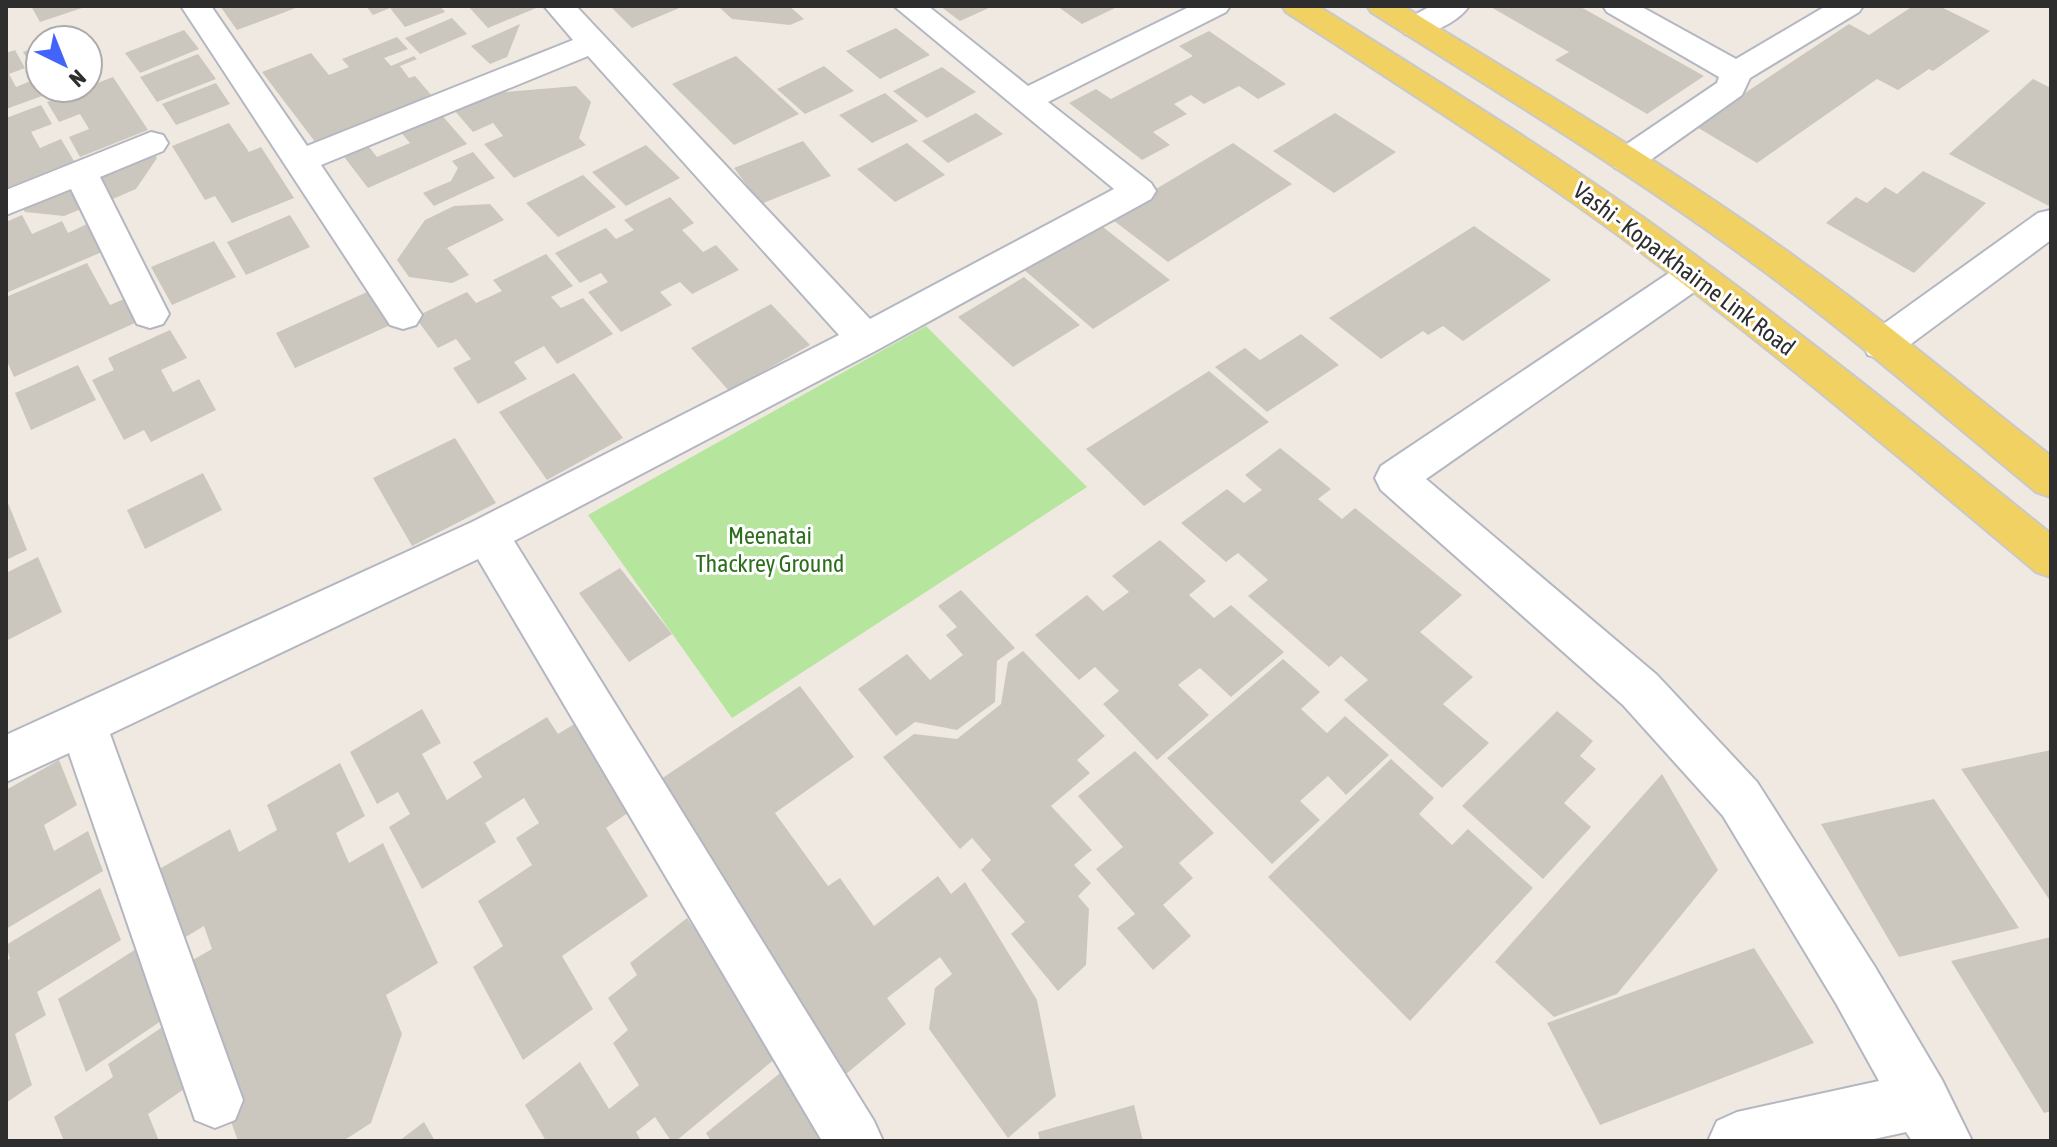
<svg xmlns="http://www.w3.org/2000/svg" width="2057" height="1147" font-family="'Asap Condensed',sans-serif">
<rect width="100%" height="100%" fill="#efe9e1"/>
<polygon fill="#b6e59e" points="926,326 1087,487 732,718 588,515"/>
<g fill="#cbc7bf">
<polygon points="31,6 85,6 85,7 40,22"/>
<polygon points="220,6 301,6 237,30"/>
<polygon points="366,6 440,6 445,12 405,27 390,8 373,15"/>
<polygon points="468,6 541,6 488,28"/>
<polygon points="610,6 684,6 632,28"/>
<polygon points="718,6 789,6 804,19 790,25 732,19"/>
<polygon points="940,6 993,6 960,21"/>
<polygon points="1057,6 1119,6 1082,24"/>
<polygon points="1489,6 1579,6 1704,76 1647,114 1555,60 1569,52"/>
<polygon points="1913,6 1939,6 1990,31 1933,71 1929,69 1898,90 1877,79 1757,163 1695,126 1849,24 1869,35"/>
<polygon points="452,18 467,34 420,54 405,38"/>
<polygon points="520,24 507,57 490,64 471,46"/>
<polygon points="896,28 930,55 880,79 846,51"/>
<polygon points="184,30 199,49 140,73 125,53"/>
<polygon points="1209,31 1286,84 1258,99 1239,86 1204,104 1191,95 1174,104 1187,114 1153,132 1170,145 1142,160 1069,103 1096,89 1111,99 1193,56 1179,46"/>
<polygon points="397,37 408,49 384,58 391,66 414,56 417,59 400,66 409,78 415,76 437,102 322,151 262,72 311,53 329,75 349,67 342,59"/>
<polygon points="40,45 40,71 36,72 23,52"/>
<polygon points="15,50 25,68 9,74 16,87 33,80 42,96 6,109 6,53"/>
<polygon points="198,54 216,79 157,102 140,77"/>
<polygon points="736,56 799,114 734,145 672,84"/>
<polygon points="824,66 854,91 805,114 777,89"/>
<polygon points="942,67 976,92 927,118 893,91"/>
<polygon points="113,77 148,130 80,157 69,137 89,129 80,114 59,122 47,102"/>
<polygon points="2033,79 2051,88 2051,207 1949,154"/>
<polygon points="216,83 230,104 176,125 162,104"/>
<polygon points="576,86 591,102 579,138 586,145 514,178 484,144 503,136 493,123 473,132 454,110 494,93"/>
<polygon points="885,93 918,121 872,143 839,115"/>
<polygon points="41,105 52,124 31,132 40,148 61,139 74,161 6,188 6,118"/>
<polygon points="439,112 467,144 368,188 342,154 366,143 377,157 410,143 399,130"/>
<polygon points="976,113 1003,134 948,163 922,141"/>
<polygon points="1335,113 1396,152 1334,193 1273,151"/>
<polygon points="229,123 249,152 261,147 294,198 232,223 215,196 205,200 172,146"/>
<polygon points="803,141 831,176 761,204 734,168"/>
<polygon points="907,143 945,175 895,202 857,169"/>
<polygon points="1233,143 1292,184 1168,262 1109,217"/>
<polygon points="646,145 680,178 626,206 592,172"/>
<polygon points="151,150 157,158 136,189 108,201 91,175"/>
<polygon points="473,152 495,178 434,206 423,193 451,181 458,168 452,161"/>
<polygon points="1923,171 1986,203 1914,273 1826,223 1856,197 1867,203 1885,187 1897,194"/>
<polygon points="583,175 616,207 558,237 526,203"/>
<polygon points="74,180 91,205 64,216 25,212 19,203"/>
<polygon points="670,197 694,223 682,230 703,252 716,245 739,270 692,294 680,282 660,292 672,305 621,332 588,292 608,282 601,273 580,283 555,253 606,228 616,239 634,230 624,220"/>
<polygon points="490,204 504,220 447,248 469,275 452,283 409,277 397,260 425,220 454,206"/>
<polygon points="22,215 32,234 62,221 68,233 87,224 102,252 6,293 6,222"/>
<polygon points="290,215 310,247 246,275 227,242"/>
<polygon points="1098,223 1170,280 1093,329 1022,268"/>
<polygon points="1474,226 1551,280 1463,341 1443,326 1428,335 1423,331 1381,359 1329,318"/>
<polygon points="214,241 236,277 172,305 151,267"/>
<polygon points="546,254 573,286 551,297 561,308 583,298 613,334 557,364 544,346 514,362 527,379 478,404 453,368 471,359 456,339 438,348 415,317 467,292 476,303 502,291 493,280"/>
<polygon points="87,263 110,305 131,296 144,319 14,377 6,359 6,297"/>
<polygon points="1024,277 1080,325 1013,367 958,317"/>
<polygon points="376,288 397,322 295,368 276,333"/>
<polygon points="771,304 810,345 729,391 691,348"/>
<polygon points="170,330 187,358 161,370 173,392 199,379 216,410 151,442 144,430 124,440 92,380 114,370 108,358"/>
<polygon points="1301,334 1339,365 1267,412 1215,367 1245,348 1260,360"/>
<polygon points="78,365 96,400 31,430 15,393"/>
<polygon points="1209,371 1269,422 1144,506 1086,449"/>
<polygon points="574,373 623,438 547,480 499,412"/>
<polygon points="455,438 496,503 412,546 373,478"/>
<polygon points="1280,448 1331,489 1318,499 1342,519 1355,508 1462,595 1420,632 1473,677 1443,704 1489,743 1442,788 1344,700 1368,680 1341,656 1329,667 1248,596 1268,580 1238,553 1226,562 1181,523 1227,489 1244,503 1262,490 1245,475"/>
<polygon points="203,473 222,510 145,549 127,510"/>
<polygon points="6,498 27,550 6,560"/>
<polygon points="1160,540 1206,581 1189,595 1214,618 1231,605 1284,652 1231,697 1200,668 1178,685 1209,715 1157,760 1103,704 1119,691 1095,667 1079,680 1035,635 1087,595 1103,611 1129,592 1112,576"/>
<polygon points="38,557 62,612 6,641 6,573"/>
<polygon points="620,568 672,634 629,662 579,593"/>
<polygon points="961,590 1015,648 997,661 995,702 957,730 915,722 896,736 858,689 907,654 930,680 963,655 946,635 957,627 938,606"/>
<polygon points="1023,651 1105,736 1077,760 1090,773 1051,806 1092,850 1074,865 1091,883 1078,896 1089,909 1086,965 1058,991 1011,934 1025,922 981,870 991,860 972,838 960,849 883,757 914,734 957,739 1001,704 1008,662"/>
<polygon points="1283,659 1320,692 1301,709 1327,733 1345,716 1389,755 1346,795 1328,776 1300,801 1320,820 1272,864 1167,758"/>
<polygon points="800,686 854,757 775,813 828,886 840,878 874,926 938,876 951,894 965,882 1037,1000 1056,1096 1008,1138 929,1029 935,988 952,974 940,957 887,998 906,1024 846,1074 652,785"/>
<polygon points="422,709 441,743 422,754 447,800 482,777 473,762 547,717 558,734 579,721 635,808 606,828 648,896 562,956 593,1009 523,1060 473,967 503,946 478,901 532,865 516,838 539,823 524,798 485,823 496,842 422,889 389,827 410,814 398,792 377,804 350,752"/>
<polygon points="1557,711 1593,741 1580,756 1596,769 1564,803 1591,827 1543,879 1462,806"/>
<polygon points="2051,750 2051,902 1961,769"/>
<polygon points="1135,751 1214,833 1179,863 1193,878 1163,905 1191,936 1153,970 1117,928 1135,914 1096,869 1123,847 1078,796"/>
<polygon points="1391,759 1434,798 1419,814 1452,845 1468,829 1533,888 1410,1021 1268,877"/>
<polygon points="59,760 77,805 44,825 54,851 88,831 103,871 6,929 6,790"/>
<polygon points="340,763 365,816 336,833 349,863 383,843 438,963 386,995 402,1034 371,1123 343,1141 238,1141 225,1105 191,961 212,949 204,926 164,950 154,872 230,829 239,852 277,830 267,805"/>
<polygon points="1662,774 1718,870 1617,994 1554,1017 1495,962"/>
<polygon points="1934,799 2019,928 1899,957 1821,824"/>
<polygon points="100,888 121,940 37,992 46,1015 15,1034 32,1085 6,1103 6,961 10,959 6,945"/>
<polygon points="687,918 782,1053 676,1141 671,1141 655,1117 636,1132 641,1141 546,1141 525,1105 580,1062 609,1109 639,1085 613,1043 628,1030 608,998 637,975 630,963"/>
<polygon points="2051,937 2051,1111 2044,1113 1951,961"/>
<polygon points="147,942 177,1010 86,1072 58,999"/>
<polygon points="1754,948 1814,1043 1600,1125 1547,1023"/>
<polygon points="174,1019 200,1078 148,1114 159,1141 64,1141 54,1117 113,1077 108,1064"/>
<polygon points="790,1065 831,1131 819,1141 711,1141 706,1133"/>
<polygon points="1134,1105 1143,1141 1040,1141 1038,1132"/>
<polygon points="424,1122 435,1141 399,1141"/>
</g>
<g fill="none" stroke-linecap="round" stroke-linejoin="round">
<g stroke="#b4b7c1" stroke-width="4">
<g id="minor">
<polygon points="181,6 211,6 307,146 573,40 544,6 576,6 870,319 1114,189 894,6 928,6 1028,86 1191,6 1230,6 1226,12 1048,102 1151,183 1156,191 1151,199 879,349 514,541 874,1121 883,1141 822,1141 478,559 110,734 243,1100 235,1120 215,1128 195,1120 69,753 6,782 6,735 472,522 839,335 588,56 321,165 422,315 416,325 403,329 390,325"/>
<path d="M1431 6H1469C1458 23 1425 38 1405 34L1401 27 1405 20Z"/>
<polygon points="1603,6 1640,6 1736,59 1826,6 1863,6 1859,12 1750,78 1742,95 1639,168 1627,171 1615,168 1610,160 1615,152 1717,83 1719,77 1607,12"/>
<polygon points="151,132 163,135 168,143 163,151 100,177 169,314 163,324 150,328 137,324 71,189 6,215 6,190"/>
<polygon points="2051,210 2051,240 1896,355 1882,359 1868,355 1863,345 1868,335 2038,213"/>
<polygon points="1694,261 1707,265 1712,274 1707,283 1426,479 1657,675 1757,782 1875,967 1942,1080 1972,1141 1912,1141 1906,1132 1865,1141 1708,1141 1717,1121 1737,1112 1879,1081 1837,1005 1723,816 1623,705 1381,490 1375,478 1381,466 1681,265"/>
</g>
</g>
<g stroke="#c9c9c9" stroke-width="4">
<g id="major">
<path d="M1282 6H1318C1429 76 1541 145 1648 221 1786 320 1919 427 2051 534V577L2036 572C1900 458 1765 343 1622 238 1513 158 1400 86 1286 12Z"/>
<path d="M1367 6H1403C1538 89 1674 169 1802 262 1888 323 1968 391 2051 456V497L2036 492C1950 421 1866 348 1777 281 1647 183 1508 99 1371 12Z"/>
</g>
</g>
<use href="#minor" fill="#fff" fill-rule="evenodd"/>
<use href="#major" fill="#f2d163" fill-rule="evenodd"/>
</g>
<g text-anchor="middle" stroke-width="6" stroke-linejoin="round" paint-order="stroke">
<g font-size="24" fill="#2e2e2e" stroke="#fff">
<text transform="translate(1684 269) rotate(37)" y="8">Vashi - Koparkhairne Link Road</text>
</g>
<g font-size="24" fill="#2c6e1b" stroke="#fff">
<text x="770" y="544">Meenatai<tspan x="770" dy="28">Thackrey Ground</tspan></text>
</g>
</g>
<rect width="2057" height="1147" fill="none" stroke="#2e2e2e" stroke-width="16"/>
<g transform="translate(64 64) rotate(137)"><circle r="38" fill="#ffffff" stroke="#ababab" stroke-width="2"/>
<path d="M0-6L14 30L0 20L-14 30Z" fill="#4264fb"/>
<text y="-12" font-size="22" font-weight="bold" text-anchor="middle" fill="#2e2e2e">N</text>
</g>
</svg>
